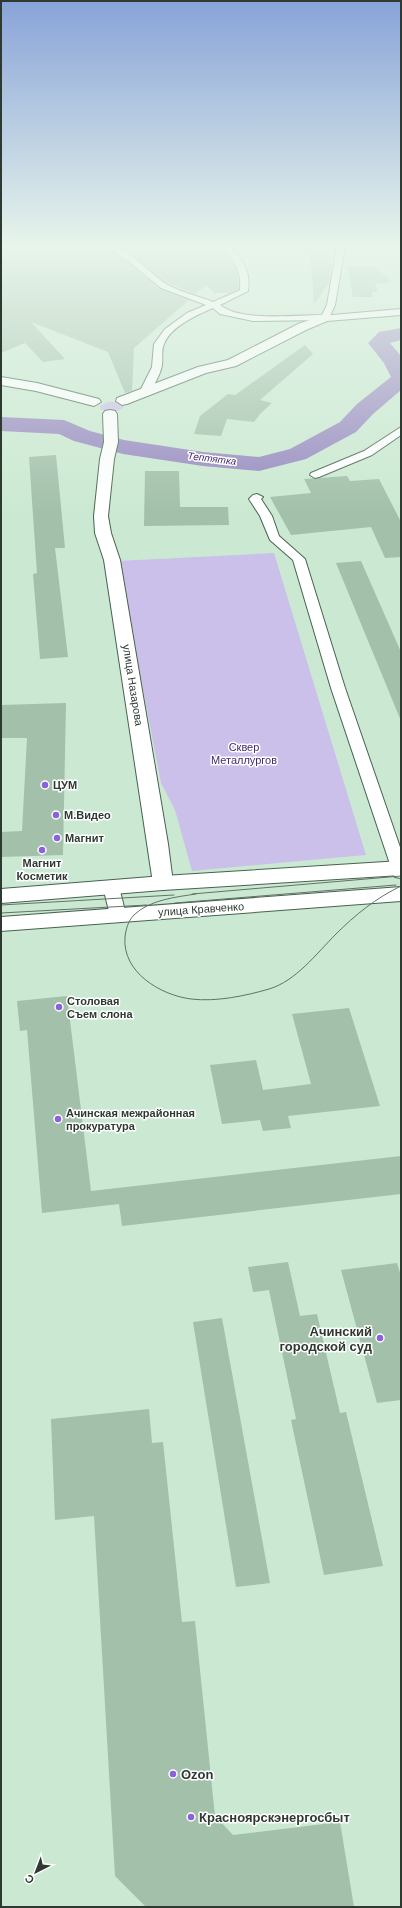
<svg xmlns="http://www.w3.org/2000/svg" width="402" height="1908" font-family="Arial,sans-serif">
<rect width="100%" height="100%" fill="#cbe9d2"/>
<g fill="#cac0e9">
<path d="M108 402H117L124 407C118 413 107 413 100 409V406Z"/>
<polygon points="274,553 366,855 192,871 175,810 161,783 118,561"/>
</g>
<g fill="none" stroke-linecap="round" stroke-linejoin="round">
<polygon fill="#9889c1" fill-rule="evenodd" points="401,328 401,340 390,343 401,356 401,390 373,414 356,432 306,459 259,471 203,466 123,454 74,441 59,434 1,431 1,417 64,420 90,431 124,440 203,452 259,457 290,449 340,422 357,404 391,377 384,363 368,343 379,332"/>
</g>
<g fill="#a2c0aa">
<polygon points="1,246 103,246 127,262 160,289 189,300 134,348 132,391 125,393 108,352 31,322 65,359 43,362 25,343 1,353"/>
<polygon points="115,246 218,246 235,267 238,277 239,289 229,293 214,293 206,285 195,294 190,292 167,283 131,253"/>
<polygon points="310,249 328,249 330,265 332,265 329,283 314,304"/>
<polygon points="347,266 376,267 391,282 375,284 378,292 372,292 373,297 353,297"/>
<polygon points="305,345 313,354 260,400 272,403 260,414 254,422 227,419 221,436 194,434 200,416 228,394 235,395"/>
<polygon points="56,455 65,548 55,548 68,657 40,659 33,574 37,573 29,457"/>
<polygon points="145,471 179,471 180,507 228,507 229,525 144,526"/>
<polygon points="347,476 350,481 379,479 401,522 401,557 385,558 371,527 291,535 270,497 311,493 304,479"/>
<polygon points="361,561 401,652 401,721 336,563"/>
<polygon points="66,703 63,855 1,857 1,832 22,831 27,738 1,738 1,705"/>
<polygon points="67,996 91,1191 401,1156 401,1194 122,1226 119,1204 42,1213 27,1030 20,1031 17,1001"/>
<polygon points="349,1008 380,1106 288,1116 291,1128 263,1131 260,1120 222,1124 210,1065 256,1060 263,1090 311,1084 292,1014"/>
<polygon points="288,1262 300,1316 317,1314 340,1413 346,1412 383,1566 324,1575 291,1420 296,1419 269,1290 253,1292 248,1267"/>
<polygon points="397,1263 401,1276 401,1400 377,1403 341,1270"/>
<polygon points="222,1318 270,1583 236,1587 193,1322"/>
<polygon points="149,1409 152,1443 163,1442 182,1622 195,1621 215,1816 233,1835 340,1822 354,1907 146,1907 115,1876 94,1516 55,1520 51,1419"/>
</g>
<g fill="none" stroke-linecap="round" stroke-linejoin="round">
<g stroke="#47624e" stroke-width="2">
<g id="street">
<path d="M104 246C130 246 146 271 166 284 180 292 198 296 213 302L240 290C242 270 233 261 222 246H230C243 260 251 272 248 291L220 305C241 322 295 315 322 315L327 305 337 246H345L335 305 328 320 253 321 220 314 213 308C197 315 171 326 164 344 161 350 163 359 162 365 161 373 151 394 144 396L139 393 152 367 154 344 165 329 187 313 206 305 161 288 128 261Z"/>
<polygon points="401,427 401,435 372,455 319,477 315,478 310,475 311,473 364,451"/>
<polygon points="257,494 263,497 261,499 272,516 279,536 305,559 345,688 401,850 401,878 395,877 393,873 331,688 293,560 270,540 260,516 249,499 253,495"/>
<polygon points="111,882 117,883 119,887 126,915 124,919 118,920 112,919 110,915 103,887 105,883"/>
</g>
</g>
<g stroke="#47624e" stroke-width="2">
<g id="secondary">
<polygon points="401,309 401,315 327,321 306,330 236,366 206,373 127,404 122,405 116,401 117,398 198,367 228,360 298,324 321,316"/>
<polygon points="1,377 37,383 99,399 101,402 94,406 36,391 1,385"/>
<polygon points="110,410 115,411 117,414 118,442 114,459 108,516 111,533 120,560 168,844 173,883 170,888 163,890 156,888 153,883 104,560 95,533 94,516 100,459 104,442 103,414 105,411"/>
</g>
</g>
<g stroke="#47624e" stroke-width="2">
<g id="primary">
<polygon points="401,861 401,875 163,890 1,903 1,889 163,876"/>
<polygon points="401,887 401,901 1,931 1,917"/>
</g>
</g>
<use href="#street" fill="#fff" fill-rule="evenodd"/>
<use href="#secondary" fill="#fff" fill-rule="evenodd"/>
<use href="#primary" fill="#fff" fill-rule="evenodd"/>
<g stroke="#617366" stroke-width="1">
<polyline points="192,894 401,876"/>
<path d="M196 894C176 897 149 900 134 915 128 921 126 929 125 937 122 972 160 995 191 999 216 1002 245 996 269 989 296 981 316 954 336 934 355 915 376 898 401 886"/>
<polyline points="175,903 396,885"/>
<polyline points="1,905 174,895"/>
<polyline points="1,913 147,905"/>
</g>
</g>
<linearGradient id="sky" x2="0" y2="1"><stop stop-color="#88a3d8"/><stop offset="0.48" stop-color="#e8f5eb"/><stop offset="1" stop-color="#e8f5eb" stop-opacity="0"/></linearGradient>
<rect width="402" height="513" fill="url(#sky)"/>
<g fill="#8b61dc" stroke="#fff" stroke-width="1.5">
<circle cx="45" cy="785" r="4"/>
<circle cx="56" cy="815" r="4"/>
<circle cx="57" cy="838" r="4"/>
<circle cx="42" cy="850" r="4"/>
<circle cx="59" cy="1007" r="4"/>
<circle cx="58" cy="1119" r="4"/>
<circle cx="380" cy="1338" r="4"/>
<circle cx="173" cy="1774" r="4"/>
<circle cx="191" cy="1817" r="4"/>
</g>
<g text-anchor="middle" stroke-width="3" stroke-linejoin="round" paint-order="stroke">
<g font-size="10" font-style="italic" fill="#40276b" stroke="#fff">
<text transform="translate(212 458) rotate(7)" y="4">Тептятка</text>
</g>
<g font-size="11" fill="#2e3a31" stroke="#fff">
<text transform="translate(133 685) rotate(81)" y="4">улица Назарова</text>
<text transform="translate(201 909) rotate(-4)" y="4">улица Кравченко</text>
</g>
<g font-size="11" fill="#442b70" stroke="#fff">
<text x="244" y="751">Сквер<tspan x="244" dy="13">Металлургов</tspan></text>
</g>
<g font-size="11" font-weight="bold" fill="#2e3a31" stroke="#fff" text-anchor="start">
<text x="53" y="789">ЦУМ</text>
<text x="64" y="819">М.Видео</text>
<text x="65" y="842">Магнит</text>
<text x="42" y="867" text-anchor="middle">Магнит<tspan x="42" dy="13">Косметик</tspan></text>
<text x="67" y="1005">Столовая<tspan x="67" dy="13">Съем слона</tspan></text>
<text x="66" y="1117">Ачинская межрайонная<tspan x="66" dy="13">прокуратура</tspan></text>
</g>
<g font-size="13" font-weight="bold" fill="#2e3a31" stroke="#fff" text-anchor="start">
<text x="372" y="1336" text-anchor="end">Ачинский<tspan x="372" dy="15">городской суд</tspan></text>
<text x="181" y="1779">Ozon</text>
<text x="199" y="1822">Красноярскэнергосбыт</text>
</g>
</g>
<rect width="402" height="1908" fill="none" stroke="#2e3a31" stroke-width="4"/>
<g transform="translate(36 1872) rotate(222)" stroke="#ffffff" stroke-width="3" paint-order="stroke">
<path d="M0-3L7 15L0 10L-7 15Z" fill="#2e3a31"/>
<text y="-6" font-size="11" font-weight="bold" text-anchor="middle" fill="#2e3a31">С</text>
</g>
</svg>
